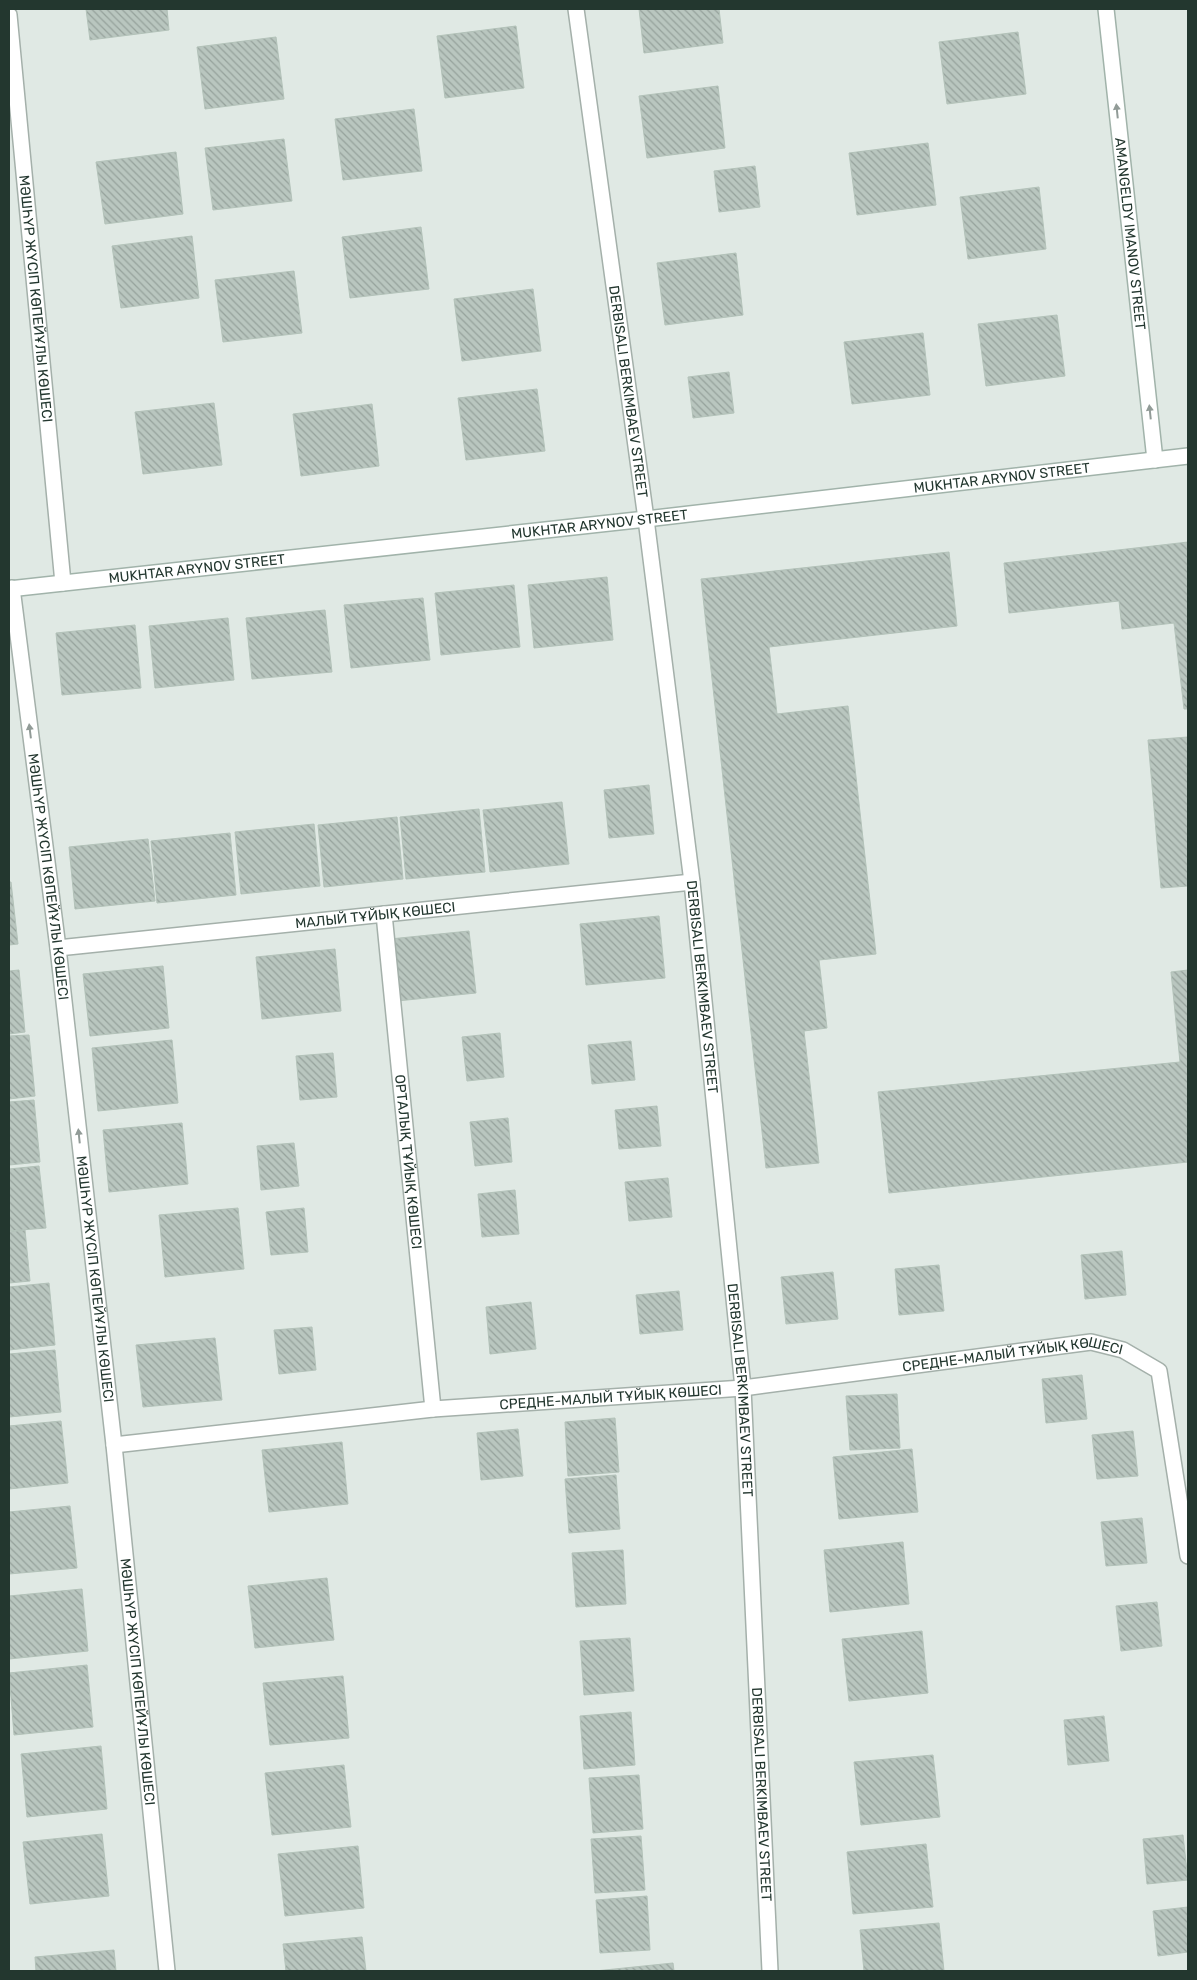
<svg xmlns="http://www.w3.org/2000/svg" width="1197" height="1980" font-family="Rubik,sans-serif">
<defs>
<pattern id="building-back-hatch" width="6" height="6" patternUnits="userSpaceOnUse" patternTransform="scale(1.25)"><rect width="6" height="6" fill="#b9c6bf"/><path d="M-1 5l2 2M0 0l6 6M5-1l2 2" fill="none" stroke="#96a29c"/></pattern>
</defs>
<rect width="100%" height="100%" fill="#e0e9e4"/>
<g fill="url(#building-back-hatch)" stroke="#b3c2b9">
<polygon points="86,9 167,9 169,30 90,40"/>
<polygon points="639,9 719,9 723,43 644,53"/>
<polygon points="516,26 524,88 445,98 437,36"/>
<polygon points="1018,32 1026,94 947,104 939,42"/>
<polygon points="276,37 284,99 205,109 197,47"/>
<polygon points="718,86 725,148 647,158 639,96"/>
<polygon points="414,109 422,171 343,180 335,119"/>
<polygon points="284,139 292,201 213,210 205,148"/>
<polygon points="928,143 936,205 857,215 849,153"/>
<polygon points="176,152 183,214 105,224 96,162"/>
<polygon points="755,166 760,207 719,212 714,171"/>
<polygon points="1039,187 1046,249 968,259 960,197"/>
<polygon points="421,227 429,289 350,298 342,237"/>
<polygon points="192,236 199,298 121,308 112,246"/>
<polygon points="736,253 743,315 665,325 657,263"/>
<polygon points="294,271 302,333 223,342 215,280"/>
<polygon points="533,289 541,351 462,361 454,299"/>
<polygon points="1057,315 1065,376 986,386 978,324"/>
<polygon points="923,333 930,395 852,404 844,342"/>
<polygon points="729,372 734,413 693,418 688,377"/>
<polygon points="537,389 545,451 466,460 458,398"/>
<polygon points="214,403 222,465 143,474 135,412"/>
<polygon points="372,404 379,466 301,476 293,414"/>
<polygon points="1188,542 1188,709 1184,709 1174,623 1122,629 1119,601 1009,613 1004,563"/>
<polygon points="949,552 957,626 769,647 777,714 848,706 876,954 819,960 827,1028 804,1031 819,1163 766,1168 701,579"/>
<polygon points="607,577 613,640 534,648 528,585"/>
<polygon points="514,585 520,647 441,655 435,593"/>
<polygon points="423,598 430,660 351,668 344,605"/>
<polygon points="325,610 332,672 252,679 246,618"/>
<polygon points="228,618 234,680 155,688 149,626"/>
<polygon points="135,625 141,688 62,695 56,633"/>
<polygon points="1188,737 1188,886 1161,888 1148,740"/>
<polygon points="649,785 654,834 609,838 604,790"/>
<polygon points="562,802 569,864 490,872 483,810"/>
<polygon points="479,809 485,872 406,879 400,817"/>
<polygon points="397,817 403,879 324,887 318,825"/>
<polygon points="314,824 320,886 241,894 235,832"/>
<polygon points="230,833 236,895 157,903 151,841"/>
<polygon points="148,839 155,901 75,909 69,847"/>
<polygon points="9,882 11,882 18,944 9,945"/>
<polygon points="659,916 665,978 586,985 580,924"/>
<polygon points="469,931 476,993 397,1001 390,939"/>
<polygon points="335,949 341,1011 262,1019 256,957"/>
<polygon points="163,966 169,1028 90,1036 83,974"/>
<polygon points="19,970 25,1032 9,1034 9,971"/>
<polygon points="1188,970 1188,1162 889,1193 878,1092 1180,1062 1171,972"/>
<polygon points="500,1033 504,1077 467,1081 462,1037"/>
<polygon points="29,1035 35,1096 9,1099 9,1036"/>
<polygon points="172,1040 178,1103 98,1111 92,1048"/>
<polygon points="631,1041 635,1080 592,1084 588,1045"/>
<polygon points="333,1053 337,1097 300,1100 296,1056"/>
<polygon points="34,1100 40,1162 9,1165 9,1102"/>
<polygon points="657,1106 661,1146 619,1149 615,1110"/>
<polygon points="508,1118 512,1162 475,1166 470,1122"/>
<polygon points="182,1123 188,1184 109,1192 103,1130"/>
<polygon points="294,1143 299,1186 261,1190 257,1146"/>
<polygon points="39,1166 46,1228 9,1231 9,1169"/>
<polygon points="668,1178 672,1217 629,1221 625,1182"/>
<polygon points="515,1190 519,1234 482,1237 478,1194"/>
<polygon points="238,1208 244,1269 165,1277 159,1215"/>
<polygon points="304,1208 308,1252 271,1255 266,1212"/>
<polygon points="25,1230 30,1281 9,1283 9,1232"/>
<polygon points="1122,1251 1126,1295 1085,1299 1081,1255"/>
<polygon points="939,1265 944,1311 899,1315 895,1269"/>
<polygon points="833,1272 838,1319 786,1324 781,1277"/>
<polygon points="49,1283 55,1345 9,1350 9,1287"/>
<polygon points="679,1291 683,1330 640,1334 636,1295"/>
<polygon points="531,1302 536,1349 490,1354 486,1307"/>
<polygon points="312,1327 316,1370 279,1374 274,1330"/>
<polygon points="215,1338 222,1400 143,1407 136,1345"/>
<polygon points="55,1350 61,1412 9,1417 9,1354"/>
<polygon points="1082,1375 1087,1419 1046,1423 1042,1379"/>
<polygon points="897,1394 900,1448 850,1450 846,1396"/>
<polygon points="615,1418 619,1472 568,1476 565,1422"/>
<polygon points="61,1421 68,1483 9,1489 9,1426"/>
<polygon points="518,1429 523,1476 481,1480 477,1433"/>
<polygon points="1133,1431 1138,1476 1097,1479 1092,1435"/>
<polygon points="342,1442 348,1504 269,1512 262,1450"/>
<polygon points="912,1449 918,1512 839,1519 833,1457"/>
<polygon points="616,1475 620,1529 569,1533 565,1479"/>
<polygon points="70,1506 77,1568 9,1574 9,1512"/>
<polygon points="1142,1518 1147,1563 1106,1566 1101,1522"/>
<polygon points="903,1542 909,1604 830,1612 824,1550"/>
<polygon points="623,1550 626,1604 576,1607 572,1553"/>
<polygon points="327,1578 334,1640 255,1648 248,1586"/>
<polygon points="82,1589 88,1651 9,1659 9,1596"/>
<polygon points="1157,1602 1162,1646 1121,1651 1116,1606"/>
<polygon points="922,1631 928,1693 849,1701 842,1639"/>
<polygon points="630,1638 634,1691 584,1695 580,1641"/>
<polygon points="87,1665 93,1727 14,1735 9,1673"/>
<polygon points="343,1676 349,1738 270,1745 263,1683"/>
<polygon points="631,1712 635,1765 584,1769 580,1716"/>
<polygon points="1104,1716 1109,1761 1068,1765 1064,1720"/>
<polygon points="101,1746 107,1809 27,1817 21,1754"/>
<polygon points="933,1755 940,1817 861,1825 854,1762"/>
<polygon points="344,1765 351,1827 272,1835 265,1773"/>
<polygon points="639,1775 643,1829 593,1833 589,1778"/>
<polygon points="102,1834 109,1896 30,1904 23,1842"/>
<polygon points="1183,1835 1188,1880 1147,1884 1143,1839"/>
<polygon points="641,1836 645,1890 595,1893 591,1839"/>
<polygon points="926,1844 933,1907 853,1914 847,1852"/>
<polygon points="358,1846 364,1908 285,1916 278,1854"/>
<polygon points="647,1896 650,1950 600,1953 596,1900"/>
<polygon points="1188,1907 1188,1952 1158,1956 1153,1911"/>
<polygon points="939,1923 944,1971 864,1971 860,1930"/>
<polygon points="362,1937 366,1971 286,1971 283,1944"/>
<polygon points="114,1950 116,1971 36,1971 35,1957"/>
<polygon points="673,1963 674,1971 595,1971"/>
</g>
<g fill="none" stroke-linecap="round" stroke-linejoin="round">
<g stroke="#a4b0aa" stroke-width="18">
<g id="minor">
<path id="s1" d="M576 9 646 519 692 882 743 1388 770 1971"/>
<path id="s2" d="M9 15 63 583"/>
<path id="s3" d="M12 588 58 948 114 1445 167 1971"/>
<path id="s4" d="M384 914 433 1409"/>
<path id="s5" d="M58 948 692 882"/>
<path id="s6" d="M114 1445 433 1409 743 1388 1091 1342 1123 1350 1159 1371 1188 1556"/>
</g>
</g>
<g stroke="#a1b3aa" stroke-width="18">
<g id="secondary">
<path id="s7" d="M1106 9 1155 460"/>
<path id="s8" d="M9 589 646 519 1188 456"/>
</g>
</g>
<use href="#minor" stroke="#fff" stroke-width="15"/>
<use href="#secondary" stroke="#fff" stroke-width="15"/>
</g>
<defs><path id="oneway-solid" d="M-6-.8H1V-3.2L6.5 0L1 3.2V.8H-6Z" transform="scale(1.25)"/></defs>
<g fill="#919b97">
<use href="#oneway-solid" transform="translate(1117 111) rotate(-96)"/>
<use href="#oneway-solid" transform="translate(1150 412) rotate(-96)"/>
<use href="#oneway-solid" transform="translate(30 731) rotate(-97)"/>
<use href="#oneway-solid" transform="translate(79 1136) rotate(-96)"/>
</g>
<g text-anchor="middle" stroke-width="5" stroke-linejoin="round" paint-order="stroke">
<g font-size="14" fill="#23372f" stroke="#f0f6f2">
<text dy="5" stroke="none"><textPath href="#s7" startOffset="226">AMANGELDY IMANOV STREET</textPath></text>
<text dy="5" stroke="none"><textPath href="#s2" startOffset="285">МӘШҺҮР ЖҮСІП КӨПЕЙҰЛЫ КӨШЕСІ</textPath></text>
<text dy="5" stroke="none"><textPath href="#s1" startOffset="386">DERBISALI BERKIMBAEV STREET</textPath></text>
<text dy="5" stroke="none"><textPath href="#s8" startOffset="999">MUKHTAR ARYNOV STREET</textPath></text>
<text dy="5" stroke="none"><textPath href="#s8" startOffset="594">MUKHTAR ARYNOV STREET</textPath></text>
<text dy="5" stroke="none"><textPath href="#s8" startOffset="189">MUKHTAR ARYNOV STREET</textPath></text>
<text dy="5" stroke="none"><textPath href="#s3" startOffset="291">МӘШҺҮР ЖҮСІП КӨПЕЙҰЛЫ КӨШЕСІ</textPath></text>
<text dy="5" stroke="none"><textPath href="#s5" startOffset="319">МАЛЫЙ ТҰЙЫҚ КӨШЕСІ</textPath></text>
<text dy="5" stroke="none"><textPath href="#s1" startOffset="986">DERBISALI BERKIMBAEV STREET</textPath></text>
<text dy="5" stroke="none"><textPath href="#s4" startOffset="249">ОРТАЛЫҚ ТҰЙЫҚ КӨШЕСІ</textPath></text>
<text dy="5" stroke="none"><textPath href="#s3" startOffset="696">МӘШҺҮР ЖҮСІП КӨПЕЙҰЛЫ КӨШЕСІ</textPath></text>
<text dy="5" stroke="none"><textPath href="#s6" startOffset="904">СРЕДНЕ-МАЛЫЙ ТҰЙЫҚ КӨШЕСІ</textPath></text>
<text dy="5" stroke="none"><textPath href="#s1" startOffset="1391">DERBISALI BERKIMBAEV STREET</textPath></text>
<text dy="5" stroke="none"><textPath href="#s6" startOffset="499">СРЕДНЕ-МАЛЫЙ ТҰЙЫҚ КӨШЕСІ</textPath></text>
<text dy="5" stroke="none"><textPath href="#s3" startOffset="1101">МӘШҺҮР ЖҮСІП КӨПЕЙҰЛЫ КӨШЕСІ</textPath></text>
<text dy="5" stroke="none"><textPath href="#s1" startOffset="1796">DERBISALI BERKIMBAEV STREET</textPath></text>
</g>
</g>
<rect width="1197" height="1980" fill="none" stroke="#23372f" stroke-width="20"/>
</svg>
